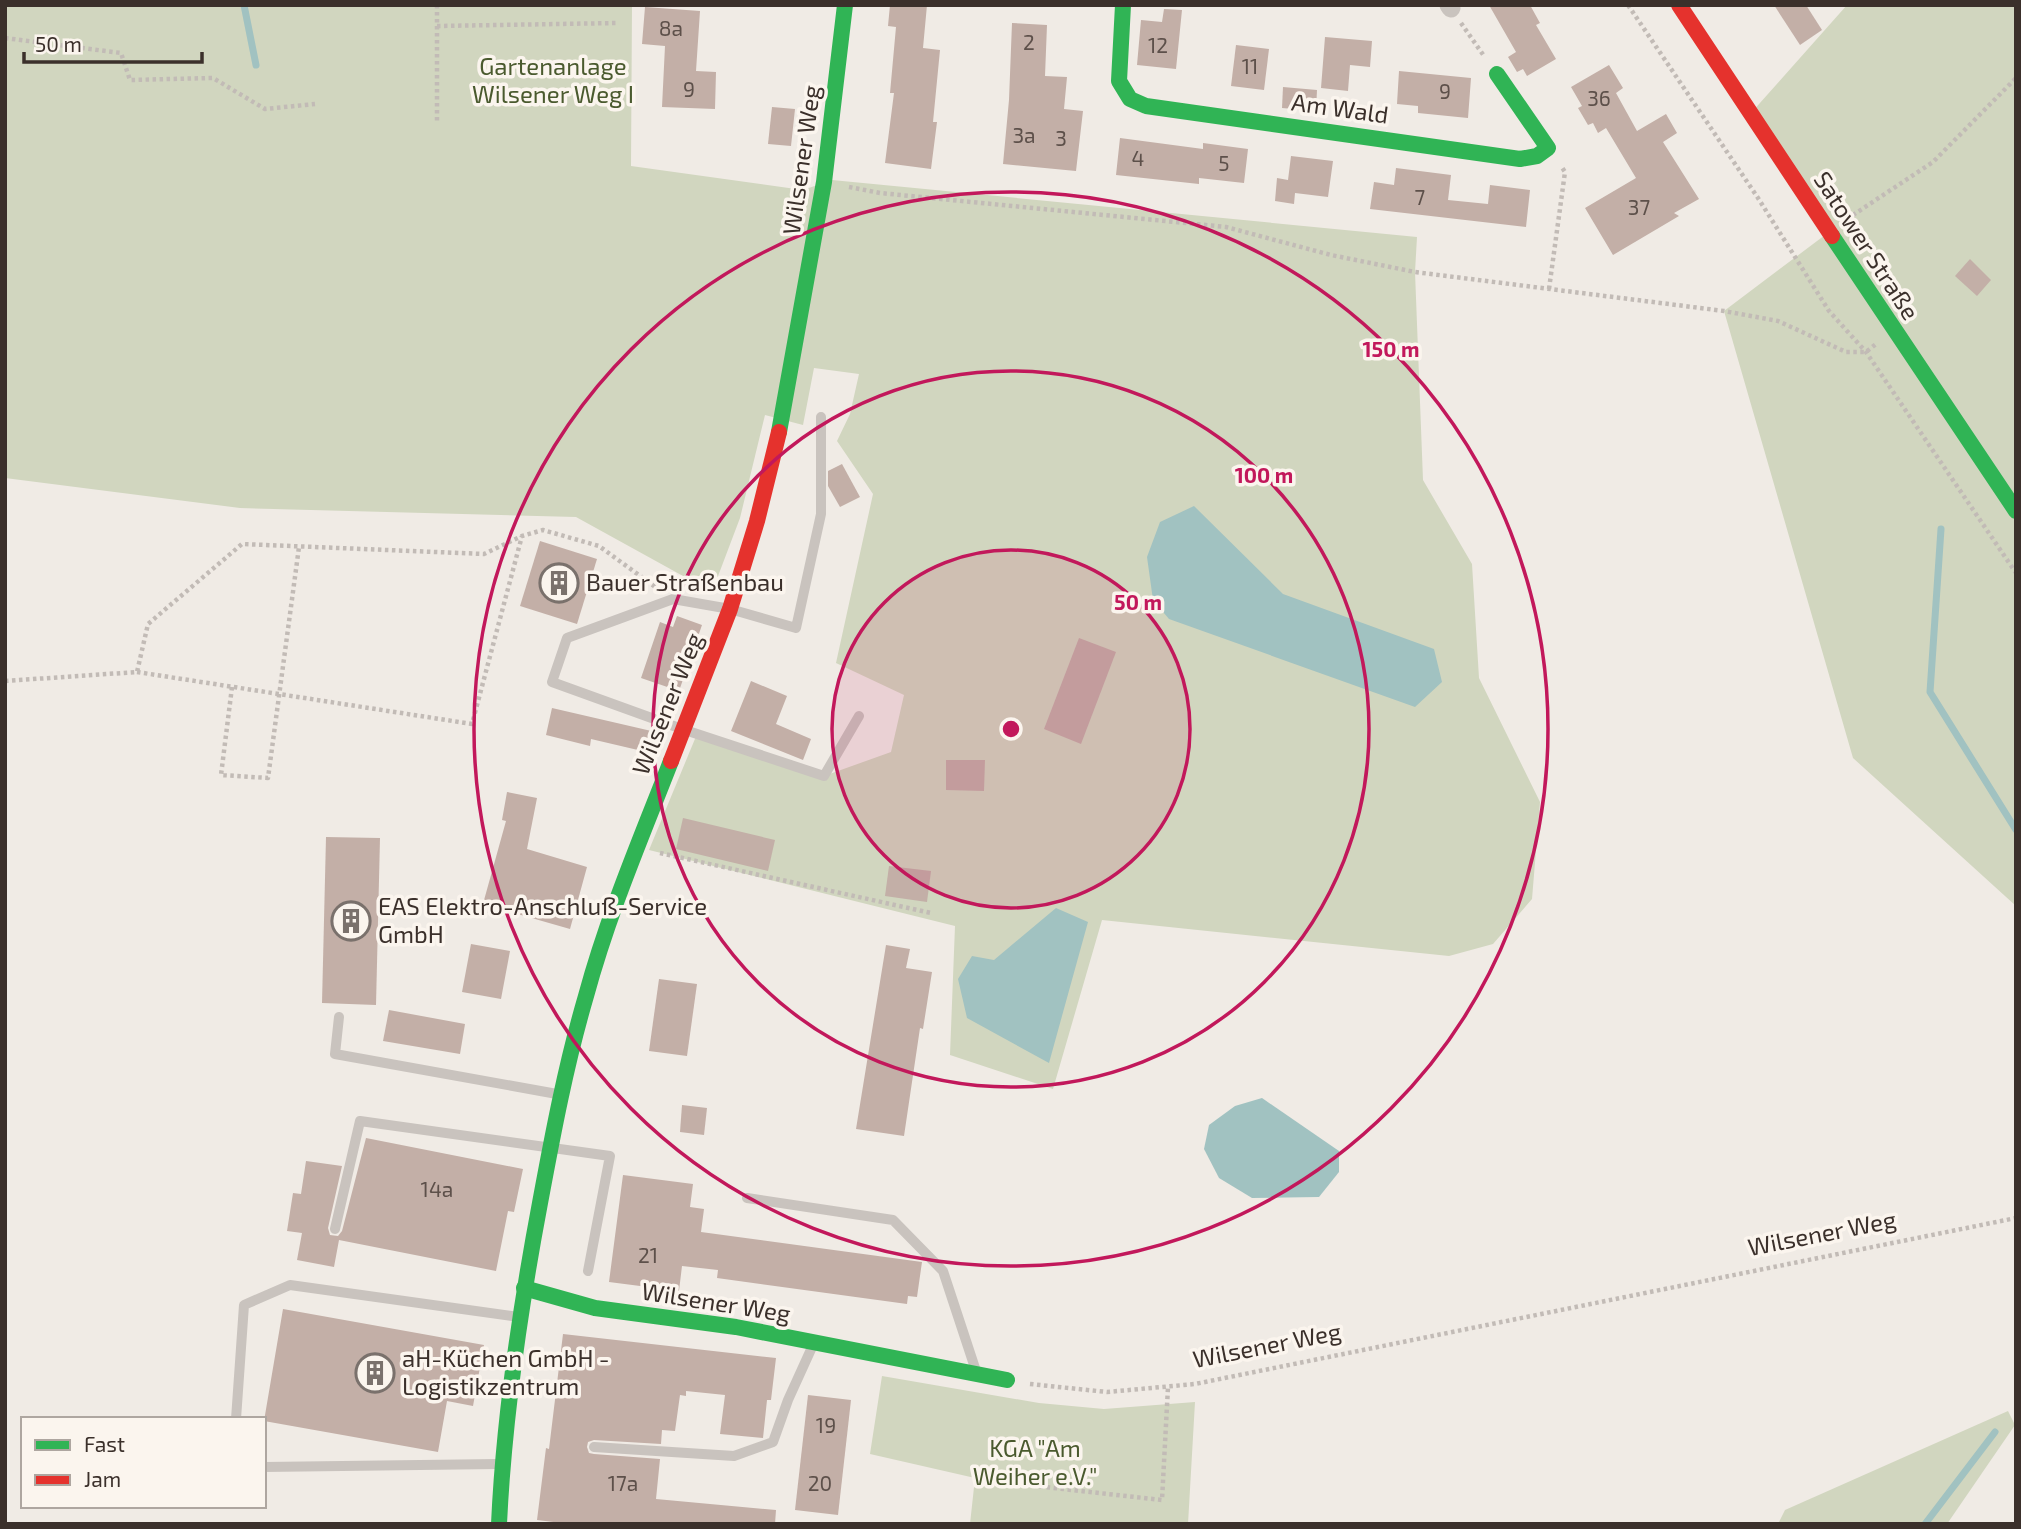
<svg xmlns="http://www.w3.org/2000/svg" width="2021" height="1529" font-family="'Exo 2',sans-serif">
<rect width="100%" height="100%" fill="#f0ebe5"/>
<g fill="#d1d6bf">
<polygon points="5,5 632,5 631,166 803,190 832,180 1417,237 1415,272 1423,480 1472,564 1479,678 1540,802 1532,899 1493,944 1449,956 1102,920 1053,1089 950,1055 955,926 649,850 697,734 824,776 891,752 904,695 836,663 873,494 837,441 850,414 859,374 814,368 803,425 765,415 740,518 712,592 576,517 240,508 5,478"/>
<polygon points="1847,5 2016,5 2016,906 1853,758 1724,311 1829,232 1751,113"/>
<polygon points="882,1376 1039,1403 1104,1409 1195,1402 1188,1524 970,1524 975,1478 870,1454"/>
<polygon points="2008,1411 2015,1425 1947,1524 1778,1524 1785,1510"/>
</g>
<g fill="#a1c2c1">
<polygon points="1194,506 1283,594 1434,649 1442,682 1415,707 1169,619 1153,600 1147,557 1160,522"/>
<polygon points="1056,908 1088,922 1049,1063 967,1018 958,979 972,956 994,960"/>
<polygon points="1262,1098 1339,1151 1339,1172 1319,1197 1252,1198 1219,1178 1204,1149 1209,1125 1235,1106"/>
</g>
<g fill="none" stroke-linecap="round" stroke-linejoin="round">
<g stroke="#a1c2c1" stroke-width="7">
<polyline points="244,5 256,65"/>
<polyline points="1941,529 1930,692 2016,830"/>
<polyline points="1925,1524 1995,1432"/>
</g>
</g>
<g fill="#c3afa7">
<polygon points="890,5 927,5 923,48 940,50 933,122 937,122 931,169 885,163 894,93 890,93 896,27 888,26"/>
<polygon points="1489,5 1530,5 1540,23 1536,25 1556,59 1527,76 1523,69 1517,72 1508,57 1516,52"/>
<polygon points="1774,5 1806,5 1822,30 1800,45"/>
<polygon points="645,7 700,11 696,71 716,72 715,109 662,107 665,46 642,44"/>
<polygon points="1164,9 1182,10 1176,69 1137,65 1141,20 1162,22"/>
<polygon points="1012,23 1047,25 1045,76 1067,77 1064,109 1083,111 1076,171 1003,164 1009,100"/>
<polygon points="1325,37 1372,41 1370,67 1350,65 1348,91 1321,88"/>
<polygon points="1236,45 1269,49 1264,90 1231,86"/>
<polygon points="1609,65 1623,88 1616,93 1637,131 1666,114 1677,133 1663,142 1699,199 1674,213 1679,216 1613,255 1585,208 1636,178 1606,128 1598,133 1593,123 1588,125 1578,108 1582,106 1571,87"/>
<polygon points="1399,71 1471,78 1468,118 1418,113 1418,106 1397,104"/>
<polygon points="1283,87 1317,90 1316,111 1282,108"/>
<polygon points="772,107 795,109 791,146 768,144"/>
<polygon points="1120,138 1203,149 1203,143 1248,149 1244,183 1199,178 1199,184 1116,175"/>
<polygon points="1291,156 1333,161 1328,197 1295,193 1294,204 1275,201 1277,178 1288,180"/>
<polygon points="1396,168 1451,175 1448,200 1488,204 1490,185 1530,190 1526,227 1370,209 1374,182 1394,185"/>
<polygon points="1970,259 1991,280 1977,296 1955,276"/>
<polygon points="842,464 860,497 840,507 828,486 828,471"/>
<polygon points="540,541 597,559 577,624 520,606"/>
<polygon points="677,616 702,625 679,691 641,678 660,622 673,627"/>
<polygon points="1079,638 1116,652 1081,744 1044,729"/>
<polygon points="751,681 787,696 776,724 811,739 803,760 731,731"/>
<polygon points="552,708 660,733 655,754 591,739 590,746 546,735"/>
<polygon points="946,760 985,760 984,791 946,790"/>
<polygon points="507,792 537,798 527,849 587,867 570,929 504,910 502,917 481,911 506,821 502,820"/>
<polygon points="683,818 775,840 768,871 676,849"/>
<polygon points="326,837 380,838 376,1005 322,1003"/>
<polygon points="889,866 931,871 927,902 885,896"/>
<polygon points="471,944 510,951 501,999 462,992"/>
<polygon points="886,945 910,949 906,968 932,972 923,1029 920,1028 904,1136 856,1129"/>
<polygon points="659,979 697,984 687,1056 649,1051"/>
<polygon points="389,1010 465,1024 460,1054 383,1041"/>
<polygon points="682,1105 707,1108 704,1135 680,1132"/>
<polygon points="366,1138 523,1169 514,1212 508,1211 496,1271 339,1240 334,1267 297,1260 302,1233 287,1231 293,1193 301,1194 306,1161 342,1166 328,1228 330,1235 338,1236 342,1231"/>
<polygon points="623,1175 693,1184 690,1207 704,1209 701,1232 922,1262 917,1297 908,1296 907,1304 717,1278 718,1270 682,1266 679,1291 609,1282"/>
<polygon points="283,1309 484,1345 473,1406 447,1401 438,1452 264,1421"/>
<polygon points="563,1334 776,1358 771,1400 767,1400 763,1438 720,1434 725,1395 686,1391 686,1396 680,1395 675,1431 662,1430 661,1444 594,1440 588,1442 587,1447 589,1453 594,1454 660,1459 656,1499 776,1510 775,1524 570,1524 537,1520 546,1448 549,1449"/>
<polygon points="808,1395 851,1400 838,1515 795,1510"/>
</g>
<g fill="none" stroke-linecap="round" stroke-linejoin="round">
<g stroke="#c2bbb6" stroke-width="4.5" stroke-dasharray="3.5 3.5" stroke-linecap="butt">
<polyline points="437,5 437,123"/>
<polyline points="1628,5 1758,198 1829,311 1866,352 2016,573"/>
<polyline points="1461,23 1484,56"/>
<polyline points="437,26 618,23"/>
<polyline points="5,38 121,53 130,80 213,78 265,109 315,104"/>
<polyline points="849,187 880,193 1226,227 1331,255 1415,272 1724,311 1778,321 1846,352 1866,352 1876,344"/>
<polyline points="1847,219 1933,162 2016,78"/>
<polyline points="1549,289 1565,172 1561,166"/>
<polyline points="137,672 472,724 522,536"/>
<polyline points="5,681 137,672 148,624 242,544 484,554 522,536 543,530 599,546 658,589"/>
<polyline points="232,687 221,775 268,778 299,547"/>
<polyline points="660,853 931,913"/>
<polyline points="1030,1384 1107,1392 1195,1384 2016,1218"/>
<polyline points="991,1481 1162,1500 1168,1387"/>
</g>
<g stroke="#c9c3be" stroke-width="10">
<polyline points="821,417 821,514 796,628 730,609 673,599 567,638 552,682 682,729 824,776 859,716"/>
<polyline points="339,1017 335,1054 557,1094"/>
<polyline points="747,1198 893,1220 943,1271 976,1371"/>
<polyline points="335,1229 360,1121 610,1156 588,1271"/>
<polyline points="236,1419 244,1305 290,1285 519,1317"/>
<polyline points="594,1447 734,1456 773,1442 788,1400 813,1345"/>
<polyline points="264,1467 498,1464"/>
</g>
<polyline stroke="#c9c3be" stroke-width="19" points="1449,5 1451,8"/>
<g stroke="#30b455" stroke-width="16">
<polyline points="1123,5 1119,81 1130,99 1146,106 1520,159 1537,156 1548,148 1497,74"/>
<polyline points="1832,236 2016,511"/>
<polyline points="779,432 824,182 845,5"/>
<polyline points="524,1288 595,1308 736,1327 1007,1380"/>
<path d="M499 1524C504 1416 520 1309 540 1203 553 1133 566 1064 586 996 608 915 641 838 671 761"/>
</g>
<g stroke="#e5322d" stroke-width="16">
<polyline points="1679,5 1832,236"/>
<polyline points="671,761 730,609 757,521 779,432"/>
</g>
</g>
<circle cx="1011" cy="729" r="179" fill="#c2185b" fill-opacity=".12"/>
<g fill="none" stroke="#c2185b" stroke-width="3.5">
<circle cx="1011" cy="729" r="179"/>
<circle cx="1011" cy="729" r="358"/>
<circle cx="1011" cy="729" r="537"/>
</g>
<defs>
<g id="building-ring" transform="scale(2.0125)"><circle r="9.5" fill="#fbf5ee" stroke="#7a716c" stroke-width="1.5"/><path d="M-4-6H4V6H1V3H-1V6H-4ZM-2.5-4.3h1.7v1.8h-1.7ZM.8-4.3h1.7v1.8H.8ZM-2.5-1h1.7V.8h-1.7ZM.8-1h1.7V.8H.8Z" fill="#7a716c"/></g>
</defs>
<g fill-rule="evenodd">
<use href="#building-ring" x="559" y="583"/>
<use href="#building-ring" x="351" y="921"/>
<use href="#building-ring" x="375" y="1373"/>
</g>
<g text-anchor="middle" stroke-width="7" stroke-linejoin="round" paint-order="stroke">
<g font-size="21" fill="#5d504a">
<text x="671" y="36">8a</text>
<text x="1029" y="50">2</text>
<text x="1158" y="53">12</text>
<text x="1250" y="74">11</text>
<text x="689" y="97">9</text>
<text x="1445" y="99">9</text>
<text x="1599" y="106">36</text>
<text x="1024" y="143">3a</text>
<text x="1061" y="146">3</text>
<text x="1138" y="166">4</text>
<text x="1224" y="171">5</text>
<text x="1420" y="205">7</text>
<text x="1639" y="215">37</text>
<text x="437" y="1197">14a</text>
<text x="648" y="1263">21</text>
<text x="826" y="1433">19</text>
<text x="623" y="1491">17a</text>
<text x="820" y="1491">20</text>
</g>
<g font-size="24" fill="#4a5a2e" stroke="#fbf5ee">
<text x="553" y="75">Gartenanlage<tspan x="553" dy="28">Wilsener Weg I</tspan></text>
<text x="1035" y="1457">KGA "Am<tspan x="1035" dy="28">Weiher e.V."</tspan></text>
</g>
<g font-size="24" fill="#3b302b" stroke="#fbf5ee">
<text transform="translate(1340 109) rotate(8)" y="8">Am Wald</text>
<text transform="translate(802 160) rotate(-82)" y="8">Wilsener Weg</text>
<text transform="translate(1866 246) rotate(57)" y="8">Satower Straße</text>
<text transform="translate(668 704) rotate(-68)" y="8">Wilsener Weg</text>
<text transform="translate(1822 1234) rotate(-11)" y="8">Wilsener Weg</text>
<text transform="translate(716 1303) rotate(9)" y="8">Wilsener Weg</text>
<text transform="translate(1267 1346) rotate(-11)" y="8">Wilsener Weg</text>
</g>
<g font-size="24" fill="#3b302b" stroke="#fbf5ee" text-anchor="start">
<text x="586" y="591">Bauer Straßenbau</text>
<text x="378" y="915">EAS Elektro-Anschluß-Service<tspan x="378" dy="28">GmbH</tspan></text>
<text x="402" y="1367">aH-Küchen GmbH -<tspan x="402" dy="28">Logistikzentrum</tspan></text>
</g>
</g>
<circle cx="1011" cy="729" r="10" fill="#c2185b" stroke="#fbf5ee" stroke-width="3.5"/>
<g font-size="21" text-anchor="middle" font-weight="bold" fill="#c2185b" stroke="#fbf5ee" stroke-width="7" stroke-linejoin="round" paint-order="stroke">
<text x="1391" y="357">150 m</text>
<text x="1264" y="483">100 m</text>
<text x="1138" y="610">50 m</text>
</g>
<rect width="2021" height="1529" fill="none" stroke="#3b302b" stroke-width="14"/>
<rect x="21" y="1417" width="245" height="91" fill="#fbf5ee" stroke="#aea6a0" stroke-width="2"/>
<rect x="35" y="1440" width="35" height="10" fill="#30b455" stroke="#aea6a0" stroke-width="2"/>
<text x="84" y="1452" font-size="21" fill="#3b302b">Fast</text>
<rect x="35" y="1475" width="35" height="10" fill="#e5322d" stroke="#aea6a0" stroke-width="2"/>
<text x="84" y="1487" font-size="21" fill="#3b302b">Jam</text>
<path d="M24 52v10h178v-10" fill="none" stroke="#3b302b" stroke-width="3.5"/>
<text x="35" y="52" font-size="21" fill="#3b302b" stroke="#fbf5ee" stroke-width="5" paint-order="stroke">50 m</text>
</svg>
